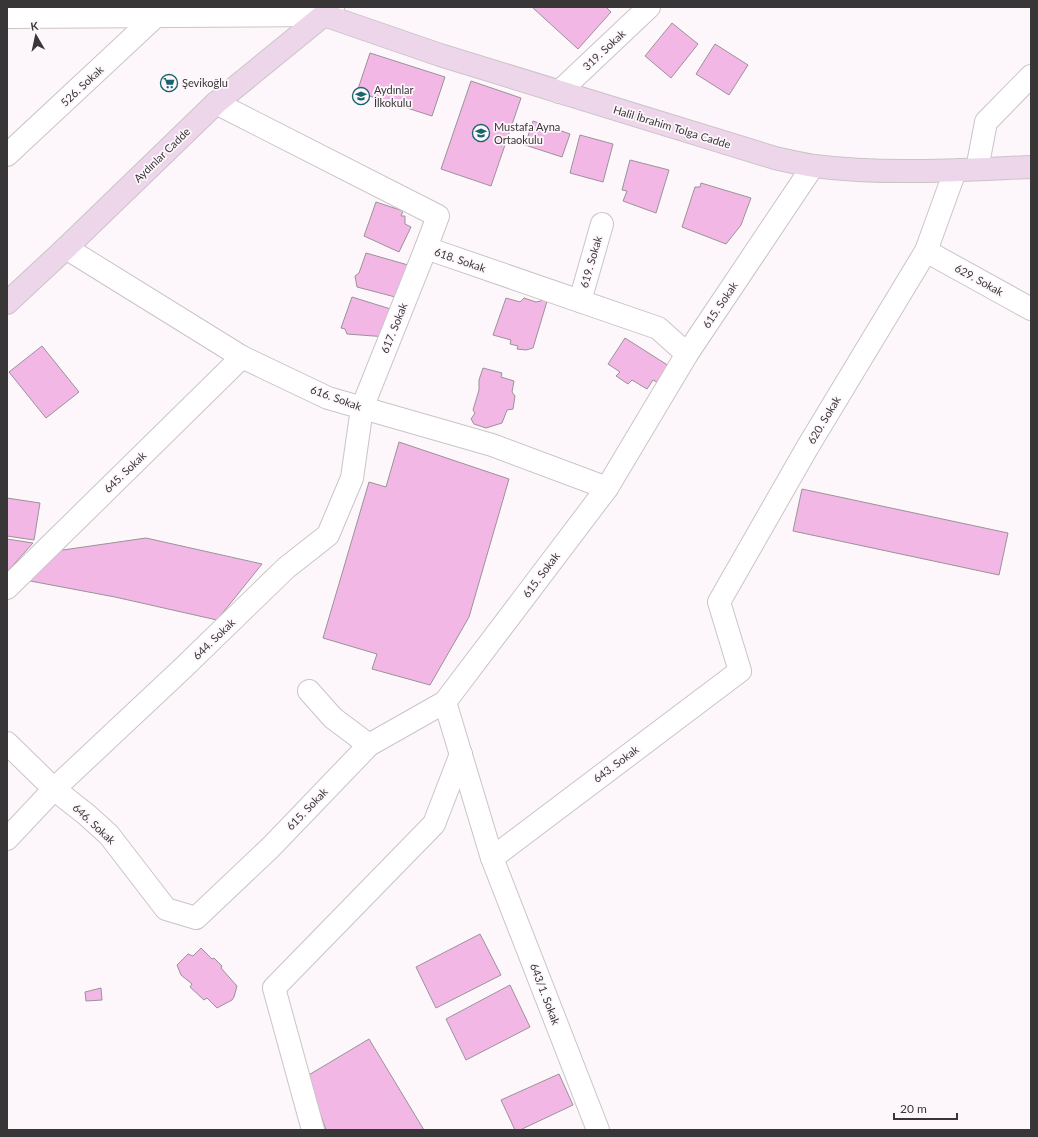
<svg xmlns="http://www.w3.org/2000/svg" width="1038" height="1137" font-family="Lato,sans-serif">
<rect width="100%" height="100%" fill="#fdf7fb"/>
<g fill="#f3b7e6" stroke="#999398">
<polygon points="534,7 606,7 611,12 578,49 533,8"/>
<polygon points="672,23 698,44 671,78 645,56"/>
<polygon points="715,44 748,65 729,95 696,74"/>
<polygon points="370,53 445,77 432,116 357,92"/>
<polygon points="471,81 521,98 491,186 441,169"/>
<polygon points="533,121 570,134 562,157 525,145"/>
<polygon points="580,135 613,144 603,182 570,173"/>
<polygon points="630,160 669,170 656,213 623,201 627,191 622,190"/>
<polygon points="701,183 751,198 741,225 726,244 682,227 695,187 700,187"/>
<polygon points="376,202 403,211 401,216 405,216 405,224 411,227 399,252 364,236"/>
<polygon points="366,253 408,265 399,298 357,287 355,276 359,273"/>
<polygon points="352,297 397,311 387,337 347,334 345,329 341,328"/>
<polygon points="544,297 548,298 533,348 526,350 517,349 518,346 510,344 511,340 493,335 506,298 520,302 524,298 536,302 541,301"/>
<polygon points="625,338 669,366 657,382 653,380 647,389 632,380 628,384 616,376 620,372 608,364"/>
<polygon points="42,346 79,392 46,418 9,372"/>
<polygon points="483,368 502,373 501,377 514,381 512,392 515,396 513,409 507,410 502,423 486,428 474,424 471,419 475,413 473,410 479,390 479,380"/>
<polygon points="399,442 509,479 469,617 430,685 372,669 377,654 323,638 369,482 386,487"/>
<polygon points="802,489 1008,533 999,575 793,531"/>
<polygon points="7,498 40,503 34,540 7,536"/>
<polygon points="146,538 262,564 217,620 115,597 25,580 56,551"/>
<polygon points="7,539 33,543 7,572"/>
<polygon points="480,934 501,975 436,1008 416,967"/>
<polygon points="201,948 212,959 214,958 222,966 221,968 237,986 234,997 232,1000 217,1008 207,998 204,1000 190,987 192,984 181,975 177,965 188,954 193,956"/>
<polygon points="510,985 530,1027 466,1060 446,1019"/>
<polygon points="101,988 102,1000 86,1001 85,992"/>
<polygon points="369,1039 424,1130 326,1130 307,1076"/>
<polygon points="559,1074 573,1105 520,1130 515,1130 501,1100"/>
</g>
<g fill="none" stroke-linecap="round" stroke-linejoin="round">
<g stroke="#cac4c9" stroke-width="24">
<g id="street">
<polyline points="7,17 324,15 333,7"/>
<polyline points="559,92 649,7"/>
<polyline points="216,103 438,216 426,248 658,328 687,354"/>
<polyline points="7,155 156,16"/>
<polyline points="977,169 986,122 1031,76"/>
<polyline points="66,248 242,357 328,398 492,445 607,488"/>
<polyline points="926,251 1031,309"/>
<polyline points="580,301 602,224"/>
<polyline points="7,588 242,357"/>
<polyline points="309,691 333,718 369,745"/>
<polyline points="445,702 492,858 598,1130"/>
<polyline points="7,743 54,789 87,815 109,835 166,909 196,918 271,847 369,745 445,702 607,488 687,354 813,166"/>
<polyline points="7,839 54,789 183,668 286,568 328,535 352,478 362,408 426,248"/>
<polyline points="492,858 740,671 719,602 807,448 926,251 955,171"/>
<polyline points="313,1130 274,988 434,824 461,754"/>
</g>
</g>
<g stroke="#cac4c9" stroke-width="24">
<path id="secondary" d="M7 303 66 248 216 103 324 15 440 55 775 158C788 161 801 164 814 166 886 175 958 170 1031 167"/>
</g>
<use href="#street" stroke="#fff" stroke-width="22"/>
<use href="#secondary" stroke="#eed6ea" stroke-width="22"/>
</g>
<defs>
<g id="supermarket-ring" transform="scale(0.9)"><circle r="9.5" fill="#fdf7fb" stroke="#17646d" stroke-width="1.5"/><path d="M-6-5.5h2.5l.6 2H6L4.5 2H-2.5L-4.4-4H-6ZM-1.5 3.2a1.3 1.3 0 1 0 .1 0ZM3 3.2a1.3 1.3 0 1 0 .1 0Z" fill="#17646d"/></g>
<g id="school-ring" transform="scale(0.9)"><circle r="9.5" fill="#fdf7fb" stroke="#17646d" stroke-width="1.5"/><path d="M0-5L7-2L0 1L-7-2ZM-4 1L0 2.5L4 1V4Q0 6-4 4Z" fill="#17646d"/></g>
</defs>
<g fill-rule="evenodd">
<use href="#supermarket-ring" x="169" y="83"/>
<use href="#school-ring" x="361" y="96"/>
<use href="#school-ring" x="481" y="133"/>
</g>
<g text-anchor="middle" stroke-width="3.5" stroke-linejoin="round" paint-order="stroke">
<g font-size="11" fill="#393638" stroke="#fdf7fb">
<text transform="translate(604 50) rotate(-43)" y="4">319. Sokak</text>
<text transform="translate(82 86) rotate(-43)" y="4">526. Sokak</text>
<text transform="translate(672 127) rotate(17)" y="4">Halil İbrahim Tolga Cadde</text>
<text transform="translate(162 155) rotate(-44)" y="4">Aydınlar Cadde</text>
<text transform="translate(460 260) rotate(19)" y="4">618. Sokak</text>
<text transform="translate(591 262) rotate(-74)" y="4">619. Sokak</text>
<text transform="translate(979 280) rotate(29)" y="4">629. Sokak</text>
<text transform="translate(720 305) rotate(-56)" y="4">615. Sokak</text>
<text transform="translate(394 328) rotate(-68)" y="4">617. Sokak</text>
<text transform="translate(336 398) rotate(20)" y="4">616. Sokak</text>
<text transform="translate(824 420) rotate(-59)" y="4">620. Sokak</text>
<text transform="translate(125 472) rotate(-44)" y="4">645. Sokak</text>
<text transform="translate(541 575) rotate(-53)" y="4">615. Sokak</text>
<text transform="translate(214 639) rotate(-44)" y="4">644. Sokak</text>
<text transform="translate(616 764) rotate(-37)" y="4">643. Sokak</text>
<text transform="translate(307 809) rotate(-46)" y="4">615. Sokak</text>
<text transform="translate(94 824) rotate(43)" y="4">646. Sokak</text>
<text transform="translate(545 994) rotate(69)" y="4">643/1. Sokak</text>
</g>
<g font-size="11" fill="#393638" stroke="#fdf7fb" text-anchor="start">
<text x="182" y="87">Şevikoğlu</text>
<text x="374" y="94">Aydınlar<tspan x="374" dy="13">İlkokulu</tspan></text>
<text x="494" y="131">Mustafa Ayna<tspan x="494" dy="13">Ortaokulu</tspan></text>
</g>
</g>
<rect width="1038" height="1137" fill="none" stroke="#393638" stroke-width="16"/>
<g transform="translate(36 36) rotate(351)" stroke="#fdf7fb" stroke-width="3" paint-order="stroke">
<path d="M0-3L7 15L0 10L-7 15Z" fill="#393638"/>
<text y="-6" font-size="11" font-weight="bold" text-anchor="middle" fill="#393638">K</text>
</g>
<path d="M894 1113v6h63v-6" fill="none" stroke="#393638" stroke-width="2"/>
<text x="900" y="1113" font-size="12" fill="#393638" stroke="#fdf7fb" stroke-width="3" paint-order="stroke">20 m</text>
</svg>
